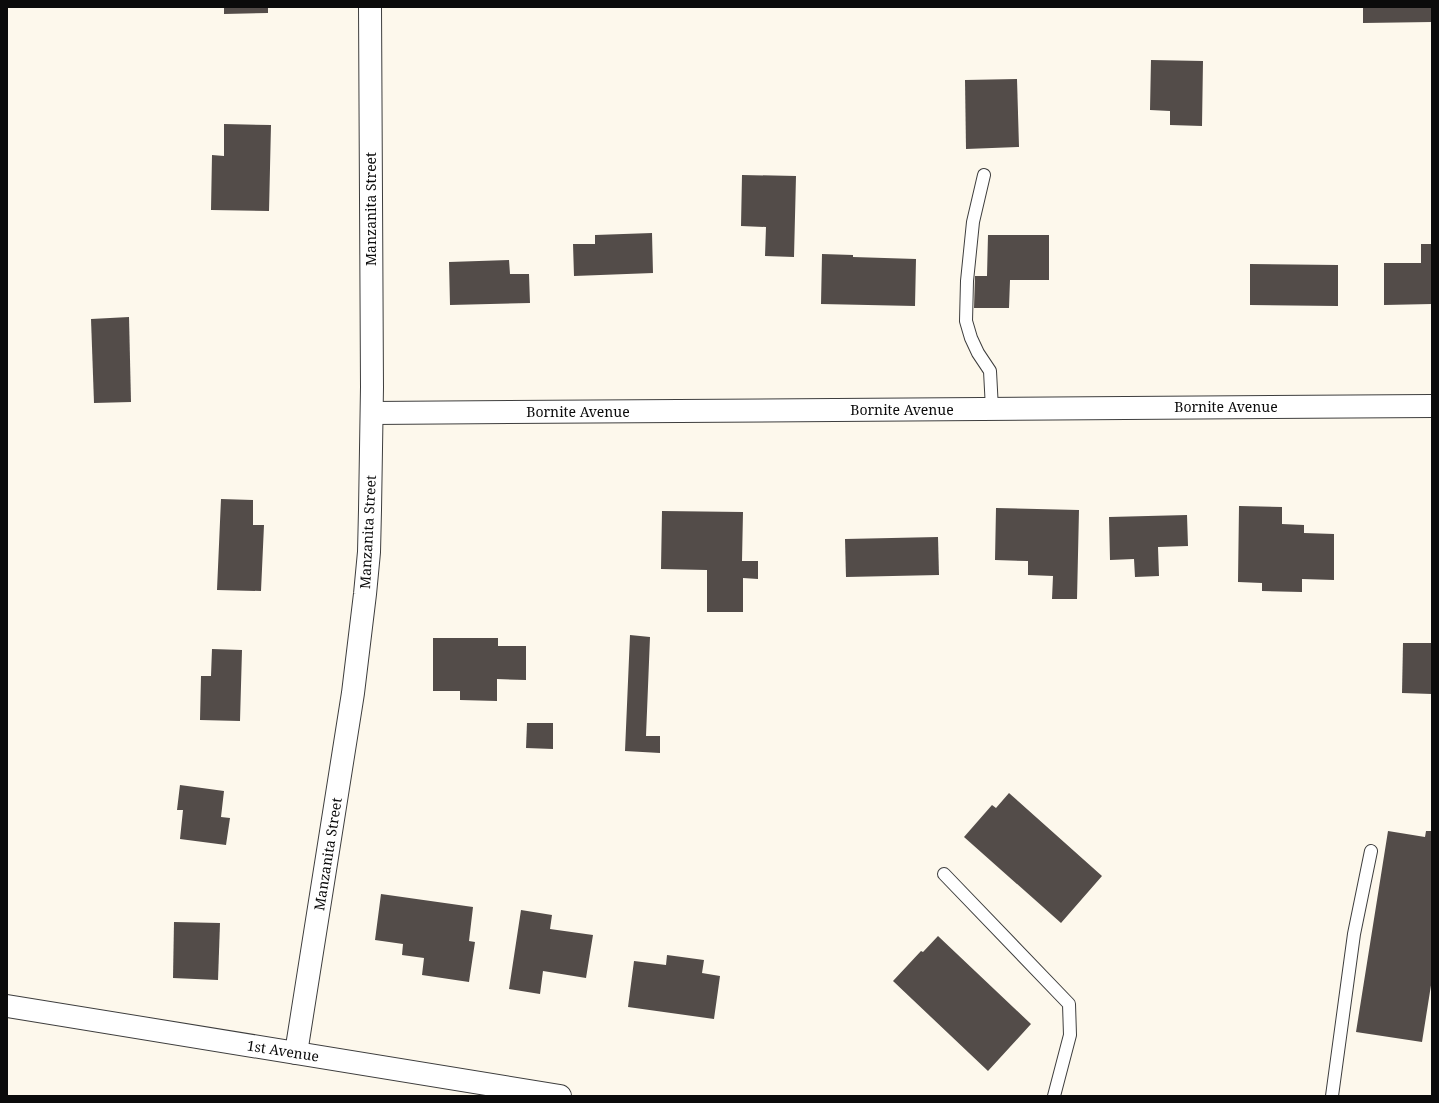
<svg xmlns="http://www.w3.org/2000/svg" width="1439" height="1103" font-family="'Noto Serif',serif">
<rect width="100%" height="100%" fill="#fdf8ec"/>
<g fill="#534c49">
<polygon points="224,7 268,7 268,13 224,14"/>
<polygon points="1363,7 1432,7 1432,22 1363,23"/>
<polygon points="1151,60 1203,61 1202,126 1170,125 1170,111 1150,110"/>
<polygon points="1017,79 1019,147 966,149 965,80"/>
<polygon points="224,124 271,125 269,211 211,210 212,155 224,156"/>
<polygon points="742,175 796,176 794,257 765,256 766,227 741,226"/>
<polygon points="652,233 653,273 574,276 573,244 595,244 595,235"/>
<polygon points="988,235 1049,235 1049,280 1010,280 1009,308 974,308 975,276 987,276"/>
<polygon points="1421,244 1432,244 1432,304 1384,305 1384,263 1421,263"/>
<polygon points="822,254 853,255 853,257 916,259 915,306 821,304"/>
<polygon points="509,260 510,274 529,274 530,303 450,305 449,262"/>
<polygon points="1250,264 1338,265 1338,306 1250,305"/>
<polygon points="129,317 131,402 94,403 91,319"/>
<polygon points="221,499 253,500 253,525 264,525 261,591 217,590"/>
<polygon points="1239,506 1282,507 1282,524 1304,525 1304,533 1334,534 1334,580 1302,579 1302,592 1262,591 1262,583 1238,582"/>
<polygon points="996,508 1079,510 1077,599 1052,599 1053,576 1028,575 1028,561 995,560"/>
<polygon points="662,511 743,512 742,561 758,561 758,579 743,578 743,612 707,612 707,570 661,569"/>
<polygon points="1187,515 1188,546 1158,547 1159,576 1135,577 1134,559 1110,560 1109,517"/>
<polygon points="938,537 939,575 846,577 845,539"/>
<polygon points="630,635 650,637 646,736 660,736 660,753 625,751"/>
<polygon points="433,638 498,638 498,646 526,646 526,680 497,679 497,701 460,700 460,691 433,691"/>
<polygon points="1403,643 1432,643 1432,694 1402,693"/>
<polygon points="212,649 242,650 240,721 200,720 201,676 211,676"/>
<polygon points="527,723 553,723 553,749 526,748"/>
<polygon points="180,785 224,791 221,817 230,818 226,845 180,839 183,810 177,810"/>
<polygon points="1009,793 1102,876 1061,923 964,837 992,805 996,808"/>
<polygon points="1388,831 1425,837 1426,831 1432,831 1432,979 1422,1042 1356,1032"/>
<polygon points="381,894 473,907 469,941 475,942 469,982 422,975 424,958 402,955 403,944 375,940"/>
<polygon points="521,910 552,915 550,929 593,935 586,978 543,971 540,994 509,989"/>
<polygon points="174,922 220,923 218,980 173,978"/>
<polygon points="938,936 1031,1024 988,1071 893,981 921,951 923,952"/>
<polygon points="667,955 704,960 702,973 720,976 714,1019 628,1007 634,961 666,965"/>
</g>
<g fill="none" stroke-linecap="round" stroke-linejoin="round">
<g stroke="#3e3e3e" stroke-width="14">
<g id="service">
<polyline points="984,175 973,222 967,281 966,321 971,338 978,353 990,371 992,409"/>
<polyline points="944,874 1069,1004 1070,1035 1054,1096"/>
<polyline points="1332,1096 1354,934 1371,851"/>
</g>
</g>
<g stroke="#3e3e3e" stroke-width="24">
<g id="minor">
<polyline points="372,413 1432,406"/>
<polyline points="7,1006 560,1096"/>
<polyline points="296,1053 353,693 365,594 369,552 370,510 372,387 370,7"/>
</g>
</g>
<use href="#service" stroke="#fff" stroke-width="12"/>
<use href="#minor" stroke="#fff" stroke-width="22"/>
</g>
<g text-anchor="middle" stroke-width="4" stroke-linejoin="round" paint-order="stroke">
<g font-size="14" fill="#0b0b0b" stroke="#fff">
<text transform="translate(371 209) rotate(-90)" y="5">Manzanita Street</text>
<text x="1226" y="412">Bornite Avenue</text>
<text x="902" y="415">Bornite Avenue</text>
<text x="578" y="417">Bornite Avenue</text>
<text transform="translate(368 532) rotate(-87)" y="5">Manzanita Street</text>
<text transform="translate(328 854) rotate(-81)" y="5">Manzanita Street</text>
<text transform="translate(283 1051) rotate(9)" y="5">1st Avenue</text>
</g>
</g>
<rect width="1439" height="1103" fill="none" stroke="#0b0b0b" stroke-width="16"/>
</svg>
